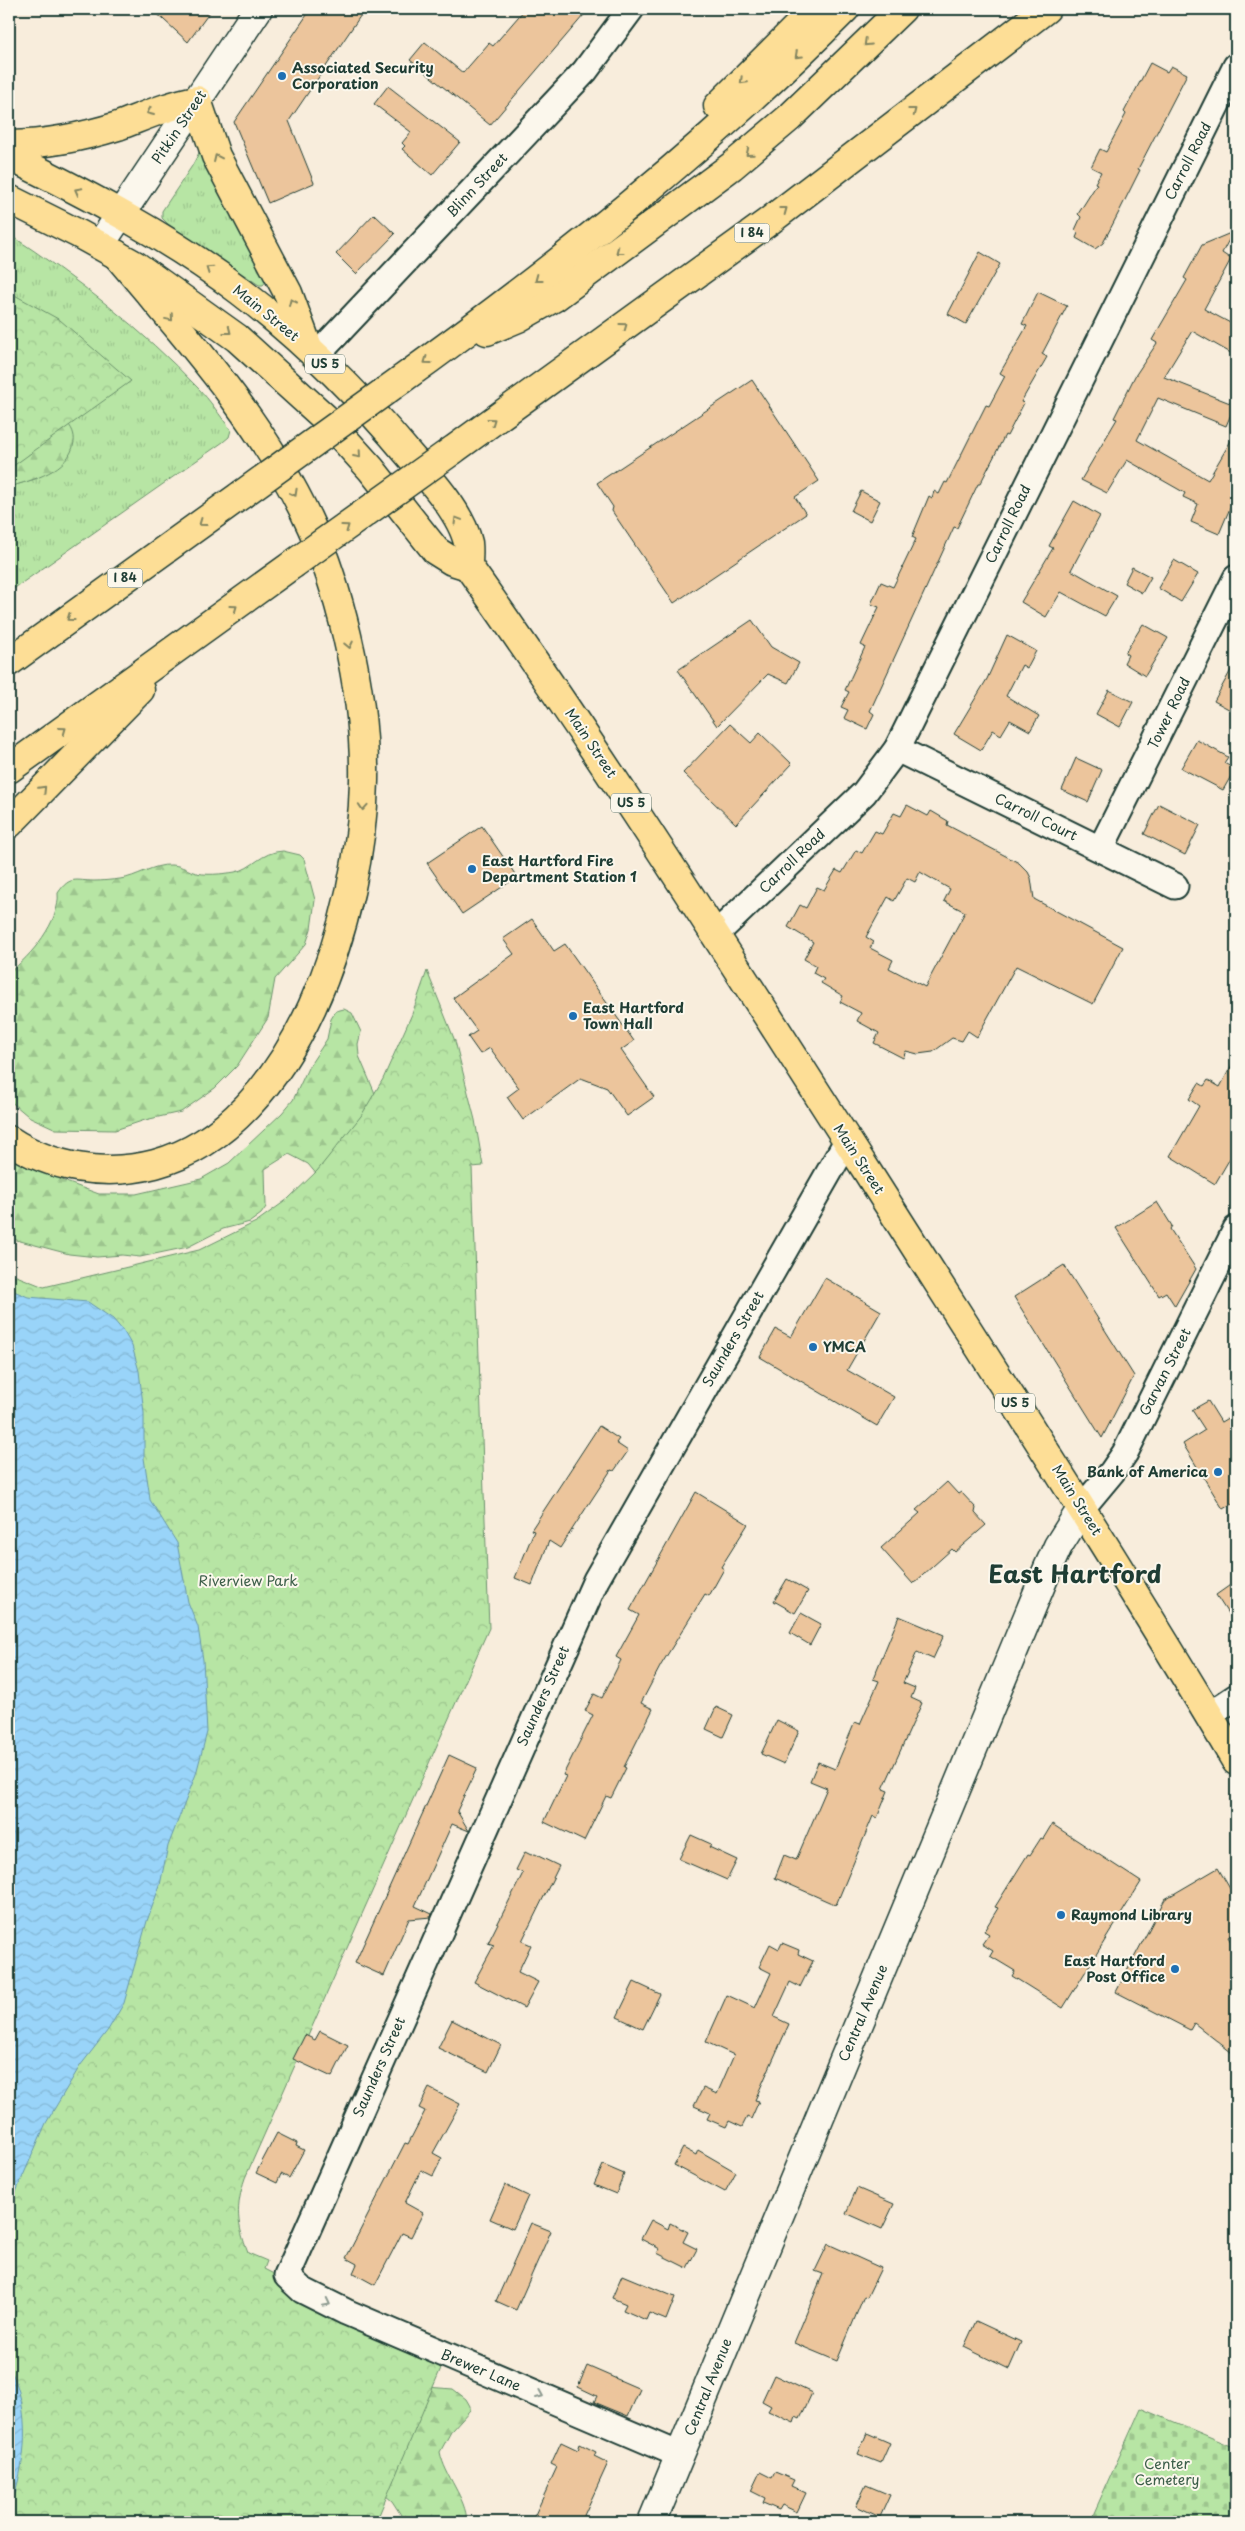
<svg xmlns="http://www.w3.org/2000/svg" width="1245" height="2531" font-family="'Playpen Sans',sans-serif">
<defs>
<pattern id="grass-tufts" width="24" height="20" patternUnits="userSpaceOnUse" patternTransform="scale(1.25)"><rect width="24" height="20" fill="#b7e5a4"/><path d="M3 7l-1-3M5 7V3M7 7l1-3M15 17l-1-3M17 17v-4M19 17l1-3" fill="none" stroke="#9dc58e"/></pattern>
<pattern id="forest-firs" width="22" height="20" patternUnits="userSpaceOnUse" patternTransform="scale(1.25)"><rect width="22" height="20" fill="#b7e5a4"/><path d="M5 1l3.5 6h-7zM16 11l3.5 6h-7z" fill="#9dc58e"/></pattern>
<pattern id="cemetery-stones" width="16" height="16" patternUnits="userSpaceOnUse" patternTransform="scale(1.25)"><rect width="16" height="16" fill="#b7e5a4"/><path d="M2 7V4a2 2 0 0 1 4 0v3zM10 15v-3a2 2 0 0 1 4 0v3z" fill="#9dc58e"/></pattern>
<pattern id="park-crowns" width="20" height="18" patternUnits="userSpaceOnUse" patternTransform="scale(1.25)"><rect width="20" height="18" fill="#b7e5a4"/><path d="M2 6a3 3 0 1 1 6 0M12 15a3 3 0 1 1 6 0" fill="none" stroke="#9dc58e"/></pattern>
<pattern id="water-waves" width="16" height="10" patternUnits="userSpaceOnUse" patternTransform="scale(1.25)"><rect width="16" height="10" fill="#99d4f9"/><path d="M0 5q4-4 8 0t8 0" fill="none" stroke="#83b7d6"/></pattern>
</defs>
<rect width="100%" height="100%" fill="#f8eddc"/>
<filter id="ink" filterUnits="userSpaceOnUse"><feTurbulence type="fractalNoise" baseFrequency=".02" numOctaves="2"/><feDisplacementMap in="SourceGraphic" scale="10" xChannelSelector="R" yChannelSelector="G"/><feConvolveMatrix kernelMatrix="1 2 1 2 8 2 1 2 1" color-interpolation-filters="sRGB"/></filter>
<g filter="url(#ink)">
<g fill="url(#grass-tufts)" stroke="#6b916c">
<polygon points="201,149 267,280 263,285 259,285 168,224 162,218 162,211 192,166"/>
<path d="M9 234C76 278 142 329 198 388 210 400 220 416 231 430L229 437 223 442 9 592V487L38 478 9 391Z"/>
</g>
<g fill="url(#forest-firs)" stroke="#6b916c">
<path d="M9 391C24 399 55 412 66 422 72 427 75 435 74 442 70 471 32 480 9 487Z"/>
<path d="M283 851 300 855 304 859 315 900 311 929 306 944 275 979 268 1018 237 1066 215 1088 181 1112 145 1120 115 1130 56 1129 28 1116 9 1100V972C30 958 61 920 58 893 70 875 76 881 94 881 103 881 111 880 120 879 137 877 153 864 171 865 179 865 186 869 193 872 204 876 223 874 235 872 253 869 260 852 283 851Z"/>
<path d="M344 1009 352 1013 361 1032 358 1044 359 1056 374 1091 377 1103 379 1121 377 1152 367 1189 371 1245 378 1293 403 1396 404 1414 400 1533V1601L393 1645 368 1715 358 1753 339 1800 208 1990 182 2039 162 2108 150 2184 154 2216 205 2300 210 2307 237 2327 262 2333 311 2355 328 2357 388 2375 413 2386 453 2389 466 2399 470 2406V2410L452 2430 440 2452C445 2477 466 2497 467 2522H402L401 2515 392 2501 373 2485 340 2446 321 2430 238 2410 124 2399 99 2392 60 2367 34 2359 9 2355V2222H35L43 2215 95 2097 141 2022 187 1924 202 1901 276 1820 279 1798 276 1782 259 1735 265 1712 269 1677V1654L265 1637 266 1573 241 1526 238 1514 240 1485 256 1466 261 1455V1447L247 1418 243 1393 248 1374 255 1365 333 1292 340 1280 341 1265 342 1249 336 1230 339 1200 336 1187 326 1179 318 1176 308 1164 289 1154 265 1169 266 1207 261 1214 250 1222 223 1229 188 1247 140 1257 122 1255 97 1257 69 1254 9 1238V1149L66 1182 99 1194H136L201 1179 229 1163 282 1113 293 1100 308 1068 327 1039 331 1019 336 1011Z"/>
</g>
<polygon fill="url(#cemetery-stones)" stroke="#6b916c" points="1141,2408 1236,2448 1236,2522 1090,2522"/>
<g fill="url(#park-crowns)" stroke="#6b916c">
<polygon points="9,292 60,320 131,381 9,469"/>
<path d="M427 971 455 1041 475 1120 483 1166 472 1167 489 1628 245 2178C235 2208 237 2224 248 2253L267 2261 264 2269 444 2361 376 2522H9V1273L44 1287 199 1250 256 1222 288 1199 317 1171 361 1116 383 1079 412 1014Z"/>
</g>
<g fill="url(#water-waves)" stroke="#6898aa">
<polygon points="9,1289 28,1297 88,1302 113,1319 124,1332 132,1346 139,1371 144,1413 144,1458 149,1491 150,1500 177,1543 188,1602 198,1627 203,1660 207,1732 196,1774 168,1846 160,1885 147,1921 124,2003 108,2030 80,2066 46,2123 9,2208"/>
<path d="M9 2366C32 2412 27 2463 9 2510Z"/>
</g>
<g fill="#ecc59c" stroke="#1f3d34" fill-rule="evenodd">
<polygon points="152,9 212,9 188,42"/>
<polygon points="311,9 365,9 289,121 314,183 268,203 234,122"/>
<polygon points="525,9 589,9 490,125 410,60 425,42 463,73 489,43 493,46"/>
<polygon points="1150,63 1167,72 1171,66 1187,74 1138,169 1140,170 1118,214 1103,243 1095,249 1076,238 1078,233 1075,230 1081,217 1078,214 1097,184 1095,183 1101,172 1091,167 1100,149 1106,152 1126,114 1124,112"/>
<polygon points="388,86 460,142 432,175 402,149 405,146 402,143 411,132 374,104"/>
<polygon points="374,214 395,234 356,274 336,254"/>
<polygon points="1233,232 1222,253 1231,259 1204,309 1236,326 1236,356 1192,331 1164,377 1235,405 1226,426 1158,398 1137,440 1208,480 1236,432 1236,494 1219,534 1191,522 1198,504 1183,497 1185,493 1127,460 1107,493 1081,480 1117,419 1114,418 1135,376 1157,343 1152,340 1187,280 1184,278 1202,245"/>
<polygon points="980,252 1000,264 966,324 948,314"/>
<polygon points="1038,292 1067,306 1042,354 1047,357 1021,402 1024,403 1007,436 1005,435 980,484 978,484 957,528 954,527 870,711 874,714 867,729 844,718 848,710 841,707 849,692 845,690 865,647 861,645 879,607 871,604 881,582 893,587 916,539 912,537 929,496 932,498 934,491 939,494 945,482 947,483 986,405 989,406 1005,376 1000,373 1027,326 1022,324"/>
<polygon points="752,380 819,481 795,497 806,514 674,603 612,511 613,507 597,483"/>
<polygon points="861,491 880,501 870,521 851,511"/>
<polygon points="1074,501 1100,516 1071,570 1117,596 1105,616 1061,592 1046,617 1021,602 1053,548 1049,546"/>
<polygon points="1174,560 1198,574 1181,602 1158,588"/>
<polygon points="1132,567 1151,577 1142,593 1124,583"/>
<polygon points="752,620 771,647 799,663 788,683 768,674 717,726 678,670"/>
<polygon points="1143,624 1168,638 1145,676 1124,663 1128,655 1125,653"/>
<polygon points="1007,635 1036,651 1027,668 1022,665 1006,696 1039,716 1030,731 1010,720 1001,735 993,730 981,750 954,734 987,679"/>
<polygon points="1236,661 1236,713 1214,701"/>
<polygon points="1109,690 1133,702 1120,727 1096,714"/>
<polygon points="730,724 751,743 760,733 792,764 736,824 683,773"/>
<polygon points="1197,740 1228,757 1224,763 1235,769 1223,790 1181,768"/>
<polygon points="1076,758 1102,770 1088,802 1062,790"/>
<polygon points="1159,804 1200,825 1185,855 1144,834"/>
<path d="M907 805 928 816 931 811 948 821 947 825 1019 863 1028 872 1031 878 1034 899 1123 947 1093 1004 1016 966 977 1037 968 1031 962 1041 952 1038 933 1052 918 1054 906 1051 903 1058 874 1043 879 1033 857 1021 861 1013 840 1002 843 996 821 983 824 979 813 973 816 966 804 959 813 942 788 927 800 905 806 908 817 887 824 890 836 870 842 873 856 850 862 853 875 831 882 834 894 813 901 816ZM920 872 950 889 944 901 965 912 925 987 889 968 893 960 870 948 874 942 866 937 888 897 894 901 907 878 915 882Z"/>
<polygon points="482,826 517,877 462,914 427,863"/>
<polygon points="532,919 554,951 565,944 634,1041 621,1050 654,1097 627,1116 607,1088 581,1078 523,1120 507,1097 519,1088 490,1048 480,1054 468,1037 477,1031 453,998 514,954 503,939"/>
<polygon points="1236,1057 1236,1148 1215,1184 1170,1156 1199,1106 1189,1099 1199,1083 1204,1086 1208,1080 1220,1087"/>
<polygon points="1157,1202 1172,1226 1170,1229 1196,1269 1175,1306 1166,1292 1159,1296 1116,1228"/>
<polygon points="1064,1265 1134,1376 1102,1438 1014,1297"/>
<polygon points="825,1278 881,1311 847,1370 894,1397 877,1426 760,1357 776,1329 791,1337"/>
<polygon points="1208,1401 1221,1422 1236,1413 1236,1501 1223,1509 1183,1444 1205,1430 1192,1410"/>
<polygon points="599,1426 619,1439 616,1443 628,1451 614,1471 611,1470 560,1548 549,1541 532,1585 515,1578 534,1531 531,1530"/>
<polygon points="947,1482 958,1494 961,1492 976,1508 975,1513 986,1525 955,1552 952,1549 913,1584 881,1548 920,1513 916,1510"/>
<polygon points="696,1492 748,1524 721,1567 724,1569 709,1596 705,1594 661,1665 641,1703 653,1709 624,1767 626,1768 611,1798 606,1796 584,1841 544,1822 566,1776 563,1775 593,1715 585,1711 594,1694 602,1698 621,1660 616,1657 639,1615 630,1610"/>
<polygon points="787,1579 808,1591 795,1613 774,1601"/>
<polygon points="1236,1581 1236,1626 1216,1595"/>
<polygon points="801,1613 821,1624 810,1645 790,1633"/>
<polygon points="899,1616 944,1635 933,1659 917,1652 903,1683 915,1688 911,1698 922,1703 883,1789 888,1791 877,1818 873,1816 836,1905 775,1878 784,1855 796,1860 827,1788 810,1781 818,1762 835,1769 855,1722 860,1724 879,1681 873,1679"/>
<polygon points="716,1707 733,1715 723,1737 706,1729"/>
<polygon points="777,1720 799,1731 784,1764 761,1754"/>
<polygon points="449,1755 477,1768 457,1811 469,1831 452,1824 415,1906 432,1914 431,1917 409,1919 384,1976 355,1963"/>
<polygon points="1052,1824 1141,1882 1063,2008 1012,1976 1015,1971 990,1956 993,1951 982,1944 989,1934 984,1931 998,1908 995,1907 1028,1854 1030,1855 1041,1838 1043,1839"/>
<polygon points="691,1835 711,1844 709,1847 737,1860 727,1880 679,1859"/>
<polygon points="525,1852 531,1855 534,1854 559,1866 522,1941 531,1945 518,1972 538,1982 524,2008 474,1982 494,1945 488,1943 523,1873 516,1870"/>
<polygon points="1218,1868 1236,1899 1236,1932 1228,1937 1236,1950 1236,2056 1194,2023 1190,2030 1116,1992 1165,1899"/>
<polygon points="782,1943 799,1950 798,1954 813,1961 800,1987 790,1982 774,2017 789,2024 755,2100 759,2101 751,2119 747,2117 742,2127 729,2121 726,2127 707,2119 710,2113 694,2106 703,2088 717,2094 734,2055 706,2042 727,1995 755,2008 771,1973 759,1967 770,1944 779,1949"/>
<polygon points="634,1982 660,1994 643,2029 617,2017"/>
<polygon points="452,2020 501,2045 488,2072 438,2048"/>
<polygon points="320,2031 348,2045 332,2077 293,2059 305,2035 315,2040"/>
<polygon points="429,2088 460,2104 433,2153 442,2158 433,2176 421,2170 405,2203 423,2213 411,2237 402,2233 375,2285 353,2273 357,2264 346,2258 405,2143 408,2144 425,2111 419,2108"/>
<polygon points="277,2133 297,2143 296,2146 304,2150 289,2178 281,2174 277,2183 256,2173"/>
<polygon points="683,2148 696,2155 698,2150 736,2172 725,2192 674,2165"/>
<polygon points="603,2165 624,2174 616,2194 594,2185"/>
<polygon points="505,2185 528,2196 513,2229 490,2219"/>
<polygon points="857,2188 894,2204 882,2229 846,2213"/>
<polygon points="651,2220 668,2229 670,2223 688,2232 683,2242 697,2249 687,2268 657,2253 660,2249 641,2239"/>
<polygon points="531,2223 551,2231 516,2310 496,2301"/>
<polygon points="828,2244 881,2268 867,2297 864,2296 837,2361 794,2343 823,2274 815,2271"/>
<polygon points="622,2275 675,2297 666,2320 649,2313 646,2320 623,2310 626,2304 612,2298"/>
<polygon points="976,2321 1021,2342 1009,2369 964,2347"/>
<polygon points="587,2366 640,2389 628,2416 594,2402 597,2396 578,2387"/>
<polygon points="774,2375 812,2393 800,2419 796,2417 794,2423 768,2411 771,2406 762,2401"/>
<polygon points="867,2433 890,2443 881,2463 858,2454"/>
<polygon points="561,2442 578,2450 580,2444 596,2452 594,2456 608,2463 581,2522 545,2522 534,2517 557,2467 551,2464"/>
<polygon points="760,2472 772,2478 775,2472 794,2480 791,2486 806,2493 797,2512 782,2505 779,2510 763,2503 765,2498 751,2491"/>
<polygon points="866,2485 890,2495 880,2517 856,2506"/>
</g>
<g fill="none" stroke-linecap="round" stroke-linejoin="round">
<g stroke="#1f3d34" stroke-width="29">
<g id="minor">
<polyline points="316,356 585,71 631,9"/>
<polyline points="897,749 1175,886"/>
<polyline points="1101,848 1236,578"/>
<polyline points="715,935 864,793 897,749 1236,66"/>
<polyline points="1082,1508 1112,1472 1125,1453 1236,1229"/>
<polyline points="1209,1715 1236,1697"/>
<polyline points="680,2455 346,2312 302,2290 287,2276 596,1580 847,1141"/>
</g>
</g>
<g stroke="#1f3d34" stroke-width="31">
<polyline id="tertiary" points="652,2522 1048,1568 1058,1546 1082,1508"/>
</g>
<g stroke="#1f3d34" stroke-width="31">
<polyline id="secondary" points="100,245 258,9"/>
</g>
<g stroke="#1f3d34" stroke-width="31">
<g id="trunk">
<path d="M9 145C46 144 83 137 118 126 145 116 169 105 197 100L216 156 288 293 308 347"/>
<path d="M9 156C88 195 169 237 240 291 303 339 359 395 410 456 429 478 462 514 468 543 469 551 468 559 468 566 607 762 735 966 865 1168 990 1365 1117 1560 1236 1761"/>
<polyline points="9,199 79,234 135,265 237,338 324,417 371,469 436,551 452,561 468,566"/>
</g>
</g>
<g stroke="#1f3d34" stroke-width="31">
<g id="motorway">
<polyline points="718,106 815,9"/>
<polyline points="487,331 518,318 555,297 732,166 789,118 902,9"/>
<path d="M402 379C559 266 709 146 845 9"/>
<polyline points="453,450 768,222 1046,9"/>
<polyline points="9,662 241,495"/>
<polyline points="9,769 292,565"/>
<polyline points="9,824 140,690"/>
<path d="M9 1140C51 1168 105 1177 155 1164 297 1126 362 911 364 781 365 732 358 683 347 636 338 598 327 561 311 526 265 424 187 338 116 254"/>
</g>
</g>
<use href="#minor" stroke="#fbf7ec" stroke-width="25"/>
<use href="#tertiary" stroke="#fbf7ec" stroke-width="28"/>
<use href="#secondary" stroke="#fbf7ec" stroke-width="28"/>
<use href="#trunk" stroke="#fdde96" stroke-width="28"/>
<use href="#motorway" stroke="#fdde96" stroke-width="28"/>
<g stroke="#1f3d34" stroke-width="31" stroke-linecap="butt">
<g id="motorway-bridge">
<polyline points="241,495 402,379"/>
<polyline points="292,565 453,450"/>
</g>
</g>
<use href="#motorway-bridge" stroke="#fdde96" stroke-width="28"/>
</g>
<defs><path id="oneway-chevron" d="M-2-3.5L2.5 0L-2 3.5" fill="none" stroke-width="1.6" stroke-linecap="round" stroke-linejoin="round" transform="scale(1.25)"/></defs>
<g stroke="#838560">
<use href="#oneway-chevron" transform="translate(867 43) rotate(136)"/>
<use href="#oneway-chevron" transform="translate(798 55) rotate(137)"/>
<use href="#oneway-chevron" transform="translate(743 81) rotate(135)"/>
<use href="#oneway-chevron" transform="translate(913 111) rotate(-38)"/>
<use href="#oneway-chevron" transform="translate(150 112) rotate(157)"/>
<use href="#oneway-chevron" transform="translate(749 153) rotate(141)"/>
<use href="#oneway-chevron" transform="translate(217 158) rotate(-115)"/>
<use href="#oneway-chevron" transform="translate(78 191) rotate(-152)"/>
<use href="#oneway-chevron" transform="translate(784 210) rotate(-37)"/>
<use href="#oneway-chevron" transform="translate(619 251) rotate(143)"/>
<use href="#oneway-chevron" transform="translate(209 269) rotate(-145)"/>
<use href="#oneway-chevron" transform="translate(538 279) rotate(143)"/>
<use href="#oneway-chevron" transform="translate(292 302) rotate(-114)"/>
<use href="#oneway-chevron" transform="translate(170 318) rotate(50)"/>
<use href="#oneway-chevron" transform="translate(624 326) rotate(-36)"/>
<use href="#oneway-chevron" transform="translate(228 331) rotate(38)"/>
<use href="#oneway-chevron" transform="translate(427 361) rotate(144)"/>
<use href="#oneway-chevron" transform="translate(492 421) rotate(-36)"/>
<use href="#oneway-chevron" transform="translate(358 455) rotate(49)"/>
<use href="#oneway-chevron" transform="translate(294 493) rotate(61)"/>
<use href="#oneway-chevron" transform="translate(457 520) rotate(-121)"/>
<use href="#oneway-chevron" transform="translate(202 523) rotate(144)"/>
<use href="#oneway-chevron" transform="translate(346 527) rotate(-36)"/>
<use href="#oneway-chevron" transform="translate(234 608) rotate(-36)"/>
<use href="#oneway-chevron" transform="translate(70 618) rotate(144)"/>
<use href="#oneway-chevron" transform="translate(349 645) rotate(78)"/>
<use href="#oneway-chevron" transform="translate(63 730) rotate(-36)"/>
<use href="#oneway-chevron" transform="translate(43 789) rotate(-46)"/>
<use href="#oneway-chevron" transform="translate(363 807) rotate(94)"/>
</g>
<g stroke="#8d9a90">
<use href="#oneway-chevron" transform="translate(327 2303) rotate(27)"/>
<use href="#oneway-chevron" transform="translate(540 2395) rotate(23)"/>
</g>
</g>
<g fill="#1f6fb2" stroke="#fbf7ec" stroke-width="2">
<circle cx="282" cy="76" r="5"/>
<circle cx="472" cy="869" r="5"/>
<circle cx="573" cy="1016" r="5"/>
<circle cx="813" cy="1347" r="5"/>
<circle cx="1218" cy="1472" r="5"/>
<circle cx="1061" cy="1915" r="5"/>
<circle cx="1175" cy="1969" r="5"/>
</g>
<g text-anchor="middle" stroke-width="4" stroke-linejoin="round" paint-order="stroke">
<g fill="#fbf7ec" stroke="#61756b" stroke-width="1">
<rect x="734.5" y="223.5" width="35" height="19" rx="4"/>
<rect x="305" y="354.5" width="40" height="19" rx="4"/>
<rect x="107.5" y="568.5" width="35" height="19" rx="4"/>
<rect x="611" y="793.5" width="40" height="19" rx="4"/>
<rect x="995" y="1393.5" width="40" height="19" rx="4"/>
</g>
<g font-size="12" font-weight="bold" fill="#1f3d34">
<text x="752" y="237">I 84</text>
<text x="325" y="368">US 5</text>
<text x="125" y="582">I 84</text>
<text x="631" y="807">US 5</text>
<text x="1015" y="1407">US 5</text>
</g>
<g font-size="14" font-weight="bold" fill="#1f3d34" stroke="#fbf7ec" text-anchor="start">
<text x="292" y="73">Associated Security<tspan x="292" dy="16">Corporation</tspan></text>
<text x="482" y="866">East Hartford Fire<tspan x="482" dy="16">Department Station 1</tspan></text>
<text x="583" y="1013">East Hartford<tspan x="583" dy="16">Town Hall</tspan></text>
<text x="823" y="1352">YMCA</text>
<text x="1208" y="1477" text-anchor="end">Bank of America</text>
<text x="1071" y="1920">Raymond Library</text>
<text x="1165" y="1966" text-anchor="end">East Hartford<tspan x="1165" dy="16">Post Office</tspan></text>
</g>
<g font-size="14" fill="#1f3d34" stroke="#fbf7ec">
<text transform="translate(179 127) rotate(-56)" y="5">Pitkin Street</text>
<text transform="translate(1188 161) rotate(-63)" y="5">Carroll Road</text>
<text transform="translate(477 185) rotate(-47)" y="5">Blinn Street</text>
<text transform="translate(266 313) rotate(39)" y="5">Main Street</text>
<text transform="translate(1008 524) rotate(-64)" y="5">Carroll Road</text>
<text transform="translate(1169 713) rotate(-64)" y="5">Tower Road</text>
<text transform="translate(591 743) rotate(56)" y="5">Main Street</text>
<text transform="translate(1036 817) rotate(26)" y="5">Carroll Court</text>
<text transform="translate(792 861) rotate(-44)" y="5">Carroll Road</text>
<text transform="translate(859 1159) rotate(57)" y="5">Main Street</text>
<text transform="translate(733 1339) rotate(-60)" y="5">Saunders Street</text>
<text transform="translate(1165 1372) rotate(-63)" y="5">Garvan Street</text>
<text transform="translate(1077 1500) rotate(58)" y="5">Main Street</text>
<text transform="translate(543 1696) rotate(-66)" y="5">Saunders Street</text>
<text transform="translate(863 2013) rotate(-67)" y="5">Central Avenue</text>
<text transform="translate(379 2067) rotate(-66)" y="5">Saunders Street</text>
<text transform="translate(481 2370) rotate(23)" y="5">Brewer Lane</text>
<text transform="translate(708 2387) rotate(-68)" y="5">Central Avenue</text>
</g>
<g font-size="14" fill="#3d5f4a" stroke="#fbf7ec">
<text x="248" y="1586">Riverview Park</text>
<text x="1167" y="2469">Center<tspan x="1167" dy="16">Cemetery</tspan></text>
</g>
<g font-size="24" font-weight="bold" fill="#1f3d34" stroke="#fbf7ec">
<text x="1075" y="1583">East Hartford</text>
</g>
</g>
<rect width="1245" height="2531" fill="none" stroke="#fbf7ec" stroke-width="30"/>
<rect x="15" y="15" width="1215" height="2501" fill="none" stroke="#1f3d34" stroke-width="2" filter="url(#ink)"/>
</svg>
